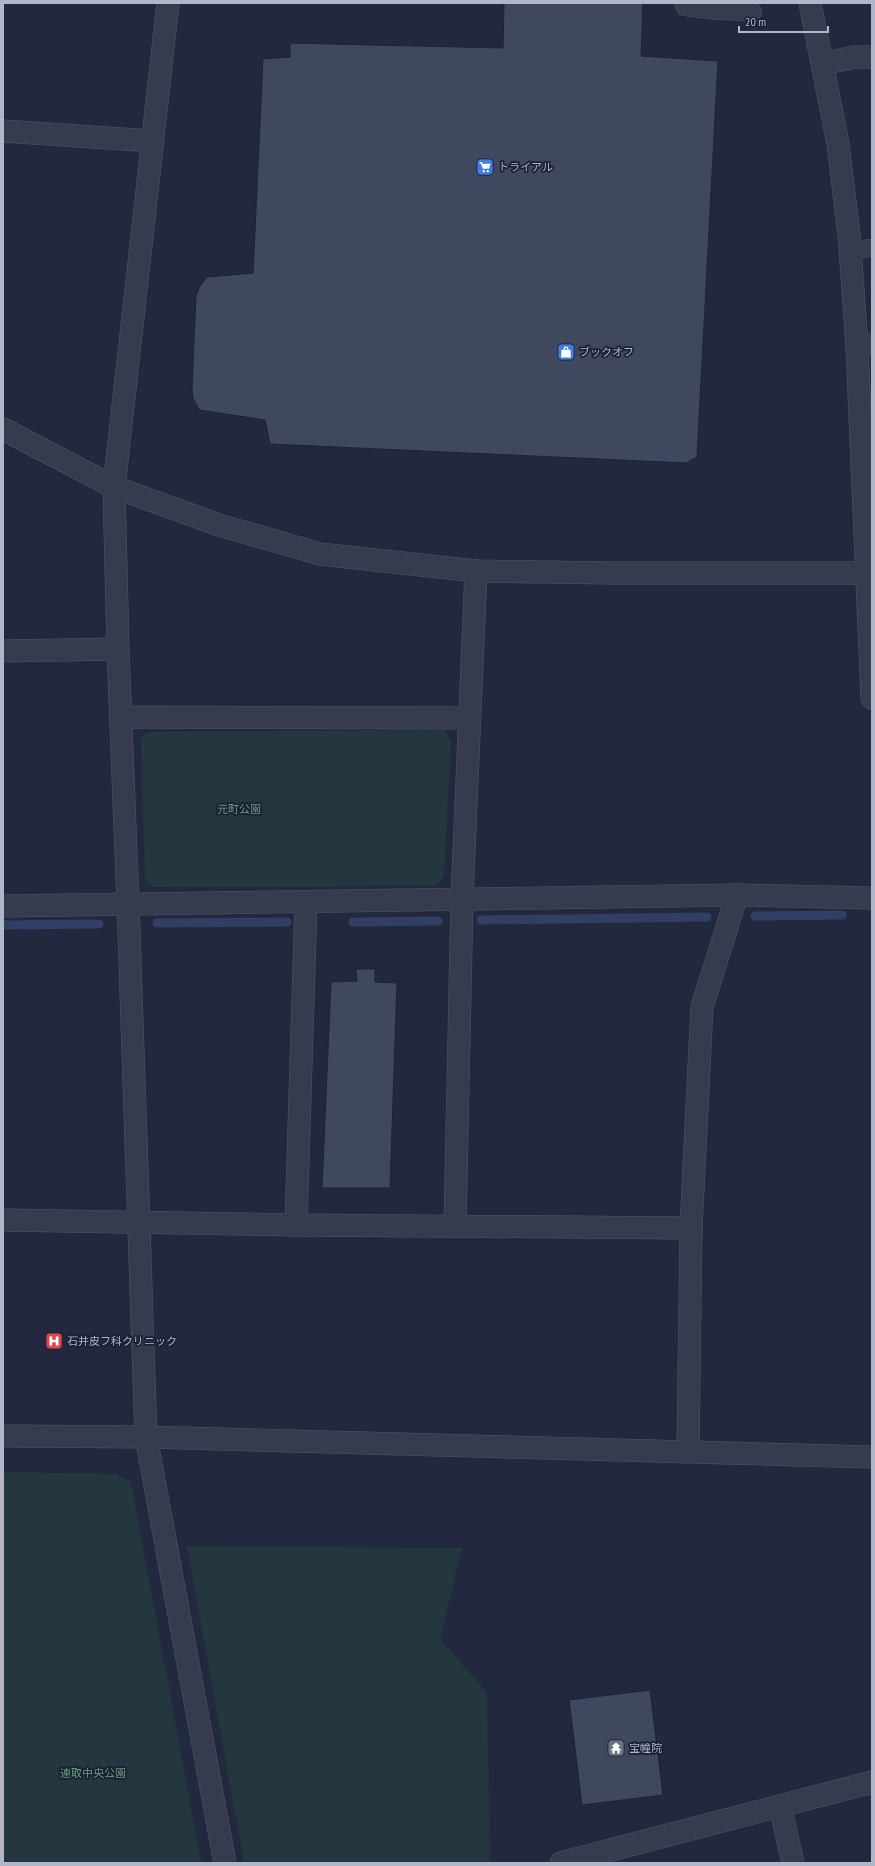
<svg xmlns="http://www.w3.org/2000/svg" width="875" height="1866" font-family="'PT Sans Narrow','Noto Sans JP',sans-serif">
<rect width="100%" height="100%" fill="#22293e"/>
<g fill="#24373f">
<polygon points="444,730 451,741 444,876 436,886 153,887 145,880 141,738 148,732"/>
<polygon points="3,1472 116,1474 131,1482 201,1863 3,1863"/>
<polygon points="187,1546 462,1548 440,1639 487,1693 490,1863 244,1863"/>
</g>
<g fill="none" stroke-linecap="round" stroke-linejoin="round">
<g stroke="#323f64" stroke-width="9">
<polyline points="755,916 842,915"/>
<polyline points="481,920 707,917"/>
<polyline points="353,922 438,921"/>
<polyline points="157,923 287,922"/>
<polyline points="3,925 99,924"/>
</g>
</g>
<g fill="#404860" stroke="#1d2335">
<polygon points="504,3 643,3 641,56 718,61 697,457 686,463 270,444 265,420 199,410 193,398 192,388 196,296 200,286 207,277 253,273 263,59 290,57 290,43 503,48"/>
<polygon points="356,969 375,969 375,982 397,983 390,1188 322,1188 331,982 357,981"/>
<polygon points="650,1690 663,1795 582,1805 569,1700"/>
</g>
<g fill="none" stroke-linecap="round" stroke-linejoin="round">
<g stroke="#515669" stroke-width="18">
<g id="service">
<polyline points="683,3 685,7 717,11 753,12"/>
<polyline points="850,250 872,248"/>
</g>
</g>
<g stroke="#515669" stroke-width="23">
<g id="minor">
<polyline points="823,64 854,57 872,57"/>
<polyline points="3,131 152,141"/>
<polyline points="857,346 872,345"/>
<polyline points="114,487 118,649 128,903 146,1437 225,1863"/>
<polyline points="3,651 118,649"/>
<polyline points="121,717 470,718"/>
<polyline points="3,906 737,895 872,898"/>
<polyline points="3,1220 296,1225 691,1228"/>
<polyline points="296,1225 306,902"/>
<polyline points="455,1226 462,898 476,571"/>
<polyline points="688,1451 691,1228 702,1007 737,895"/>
<polyline points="780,1806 793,1863"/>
<polyline points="561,1863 872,1782"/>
</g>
</g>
<g stroke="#515669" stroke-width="23">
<g id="tertiary">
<polyline points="810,3 838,144 849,234 857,346 872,698"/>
<polyline points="3,429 114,487 219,525 320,554 476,571 611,573 872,573"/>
<polyline points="114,487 168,3"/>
<polyline points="3,1436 146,1437 872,1457"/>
</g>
</g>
<use href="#service" stroke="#363c4e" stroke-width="17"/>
<use href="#minor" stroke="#363c4e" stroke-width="22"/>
<use href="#tertiary" stroke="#363c4e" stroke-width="22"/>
</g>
<defs>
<g id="supermarket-square" transform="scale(0.9)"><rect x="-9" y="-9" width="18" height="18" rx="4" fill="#3f7fe0" stroke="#1b2133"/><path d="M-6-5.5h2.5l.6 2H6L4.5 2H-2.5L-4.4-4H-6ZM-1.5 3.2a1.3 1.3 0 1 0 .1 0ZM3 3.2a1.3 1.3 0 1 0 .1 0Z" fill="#fff"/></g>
<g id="shop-square" transform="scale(0.9)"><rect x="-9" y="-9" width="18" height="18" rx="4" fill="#3f7fe0" stroke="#1b2133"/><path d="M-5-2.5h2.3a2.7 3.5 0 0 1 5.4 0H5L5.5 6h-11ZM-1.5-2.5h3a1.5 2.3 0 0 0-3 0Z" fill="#fff"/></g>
<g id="hospital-square" transform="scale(0.9)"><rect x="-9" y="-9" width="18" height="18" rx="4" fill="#e0444e" stroke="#1b2133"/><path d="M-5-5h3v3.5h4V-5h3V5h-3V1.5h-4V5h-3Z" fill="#fff"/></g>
<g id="temple-square" transform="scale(0.9)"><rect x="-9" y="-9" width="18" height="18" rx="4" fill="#6b7280" stroke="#1b2133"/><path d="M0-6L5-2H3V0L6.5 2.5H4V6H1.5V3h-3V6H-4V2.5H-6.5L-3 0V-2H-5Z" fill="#fff"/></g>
</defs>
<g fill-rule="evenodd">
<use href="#supermarket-square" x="485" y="167"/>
<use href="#shop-square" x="566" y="352"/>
<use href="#hospital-square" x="54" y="1341"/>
<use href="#temple-square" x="616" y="1748"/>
</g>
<g text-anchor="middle" stroke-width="3.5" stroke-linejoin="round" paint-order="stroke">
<g font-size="11" fill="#b1b6c9" stroke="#1b2133" text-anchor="start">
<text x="498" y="171">トライアル</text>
<text x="579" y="356">ブックオフ</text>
<text x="67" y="1345">石井皮フ科クリニック</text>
<text x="629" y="1752">宝幢院</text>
</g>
<g font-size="11" fill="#679c7c" stroke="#1b2133">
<text x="239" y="813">元町公園</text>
<text x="93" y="1777">連取中央公園</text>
</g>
</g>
<rect width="875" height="1866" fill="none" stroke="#b1b6c9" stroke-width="8"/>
<path d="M739 26v6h89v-6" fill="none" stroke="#b1b6c9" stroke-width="2"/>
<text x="745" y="26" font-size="12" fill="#b1b6c9" stroke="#1b2133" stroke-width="3" paint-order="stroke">20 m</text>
</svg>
